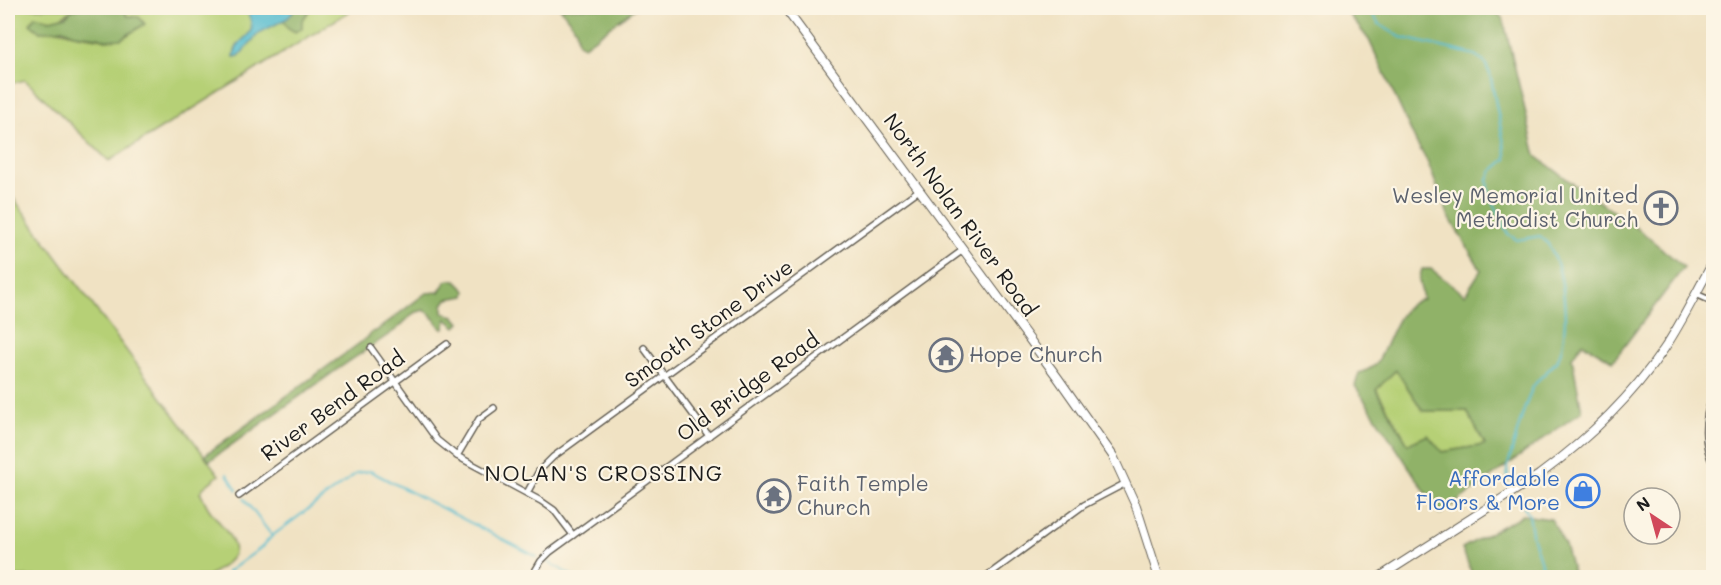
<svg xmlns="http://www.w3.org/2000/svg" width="1721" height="585" font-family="Mali,sans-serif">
<rect width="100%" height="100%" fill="#fcf5e5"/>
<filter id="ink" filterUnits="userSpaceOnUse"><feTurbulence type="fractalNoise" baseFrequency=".0167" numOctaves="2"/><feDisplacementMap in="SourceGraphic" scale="12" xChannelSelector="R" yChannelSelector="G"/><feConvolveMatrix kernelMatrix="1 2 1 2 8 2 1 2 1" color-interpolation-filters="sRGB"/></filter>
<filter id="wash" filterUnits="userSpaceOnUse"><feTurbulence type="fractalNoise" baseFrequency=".008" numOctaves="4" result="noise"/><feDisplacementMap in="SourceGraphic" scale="24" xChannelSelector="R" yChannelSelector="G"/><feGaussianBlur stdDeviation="1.35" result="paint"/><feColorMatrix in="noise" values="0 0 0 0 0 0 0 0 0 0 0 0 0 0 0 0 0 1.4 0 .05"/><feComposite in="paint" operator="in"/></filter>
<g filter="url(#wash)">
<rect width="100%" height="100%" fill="#f0e2c3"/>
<g fill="#b6d076" stroke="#697649" stroke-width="1.5">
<path d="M8 8H82C78 9 75 9 72 10 62 16 56 23 44 18L40 32C58 26 61 32 78 35 87 37 97 37 106 40L127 16 123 8H173L181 10 185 8H295L288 18 302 21 311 8H355L109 161 25 80 8 84Z"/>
<path d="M8 191 219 475 203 488 200 493C205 500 207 508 212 513 218 521 238 542 234 553 231 563 215 571 207 577H8Z"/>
<polygon points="1396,370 1423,411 1467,411 1485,445 1442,452 1408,444 1376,389"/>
</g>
<g fill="#90b267" stroke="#566742" stroke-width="1.5" fill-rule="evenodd">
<polygon points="82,8 123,8 127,16 139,17 145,24 121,39 106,40 98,37 74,34 63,29 40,32 30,24 35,16 50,20 66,16 72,10"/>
<polygon points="295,8 311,8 302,21 302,28 295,32 288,28 284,20"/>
<polygon points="560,8 636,8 584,46 578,43 576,29"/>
<path d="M1344 8H1489L1503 18 1536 156 1591 197 1626 219 1684 267 1613 361 1582 343 1572 358 1582 411 1440 514 1355 386 1359 373C1364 371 1372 369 1376 364 1390 344 1396 304 1423 299L1419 280 1422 269H1431L1465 295 1481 270 1449 217 1427 161 1416 142 1369 40ZM1396 370 1423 411H1467L1485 445 1442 452 1428 435 1408 444 1376 390Z"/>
<polygon points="450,280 456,281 466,291 465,296 447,299 443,305 443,313 454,316 460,323 456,327 446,319 445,328 442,329 429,313 424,310 414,313 397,329 338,369 209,461 205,455 368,337 372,332 376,331 426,293 439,292 446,281"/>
<polygon points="1522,515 1551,519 1565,545 1574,577 1473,577 1462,548"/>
</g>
<path fill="#52bbcf" stroke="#376c76" stroke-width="1.5" d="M245 8H295L288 18 259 33 239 56 234 57C236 31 264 42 245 8Z"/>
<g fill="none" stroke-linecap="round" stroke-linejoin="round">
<g stroke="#52bbcf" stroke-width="2">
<path d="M1368 8 1379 24 1400 37 1475 55 1485 63 1490 74 1506 154V159L1491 172 1488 179 1489 193 1508 234 1517 240 1540 236C1565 253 1570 327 1560 354 1555 369 1538 375 1532 389 1521 413 1515 442 1507 468L1508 481"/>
<polyline points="227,474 237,490"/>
<polyline points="244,499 272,536 357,473 370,471 537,557"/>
<polyline points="1522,503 1529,515 1533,539 1546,578"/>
<polyline points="548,562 576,578"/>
<polyline points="228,572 262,547 272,536"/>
</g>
</g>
</g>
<g filter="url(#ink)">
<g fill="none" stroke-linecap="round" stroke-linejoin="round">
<g stroke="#666156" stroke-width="8">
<g id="minor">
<polyline points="1696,294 1714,302"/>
<polyline points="371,348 437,440 457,456 541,501 554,510 573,535"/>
<polyline points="644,348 709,436"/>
<path d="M1714 393C1704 417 1702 442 1714 466"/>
<polyline points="457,456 479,419 494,408"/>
<polyline points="527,493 539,471 553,457 919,190"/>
<polyline points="239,496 447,344"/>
<polyline points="531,578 541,561 550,552 963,250"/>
<polyline points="984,578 1084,505 1126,483"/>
</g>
</g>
<g stroke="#666156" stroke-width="10">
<g id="secondary">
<polyline points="785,8 1058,378 1113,456 1136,506 1159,578"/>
<path d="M1378 578 1539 475C1588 439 1630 399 1664 349 1683 321 1697 290 1714 261"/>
</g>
</g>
<use href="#minor" stroke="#fff" stroke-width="5"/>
<use href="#secondary" stroke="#fff" stroke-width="8"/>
</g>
</g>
<defs>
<g id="church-ring" transform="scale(1.725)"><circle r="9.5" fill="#fcf5e5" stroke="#6b7280" stroke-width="1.5"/><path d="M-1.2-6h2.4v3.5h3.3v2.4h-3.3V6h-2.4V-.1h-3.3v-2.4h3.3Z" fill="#6b7280"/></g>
<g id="temple-ring" transform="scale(1.725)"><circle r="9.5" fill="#fcf5e5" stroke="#6b7280" stroke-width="1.5"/><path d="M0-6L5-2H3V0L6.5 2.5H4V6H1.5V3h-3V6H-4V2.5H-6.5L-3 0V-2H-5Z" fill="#6b7280"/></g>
<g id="shop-ring" transform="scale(1.725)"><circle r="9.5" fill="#fcf5e5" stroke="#3f7fe0" stroke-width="1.5"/><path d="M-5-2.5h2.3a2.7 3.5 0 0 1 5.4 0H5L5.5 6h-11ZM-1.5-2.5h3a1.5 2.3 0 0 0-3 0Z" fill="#3f7fe0"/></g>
</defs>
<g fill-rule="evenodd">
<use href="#church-ring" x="1661" y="208"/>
<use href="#temple-ring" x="946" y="355"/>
<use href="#shop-ring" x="1583" y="491"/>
<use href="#temple-ring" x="774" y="496"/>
</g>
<g text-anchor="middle" stroke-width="4.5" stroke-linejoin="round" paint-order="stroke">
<g font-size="21" fill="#5b616d" stroke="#fcf5e5" text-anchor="start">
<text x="1638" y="203" text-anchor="end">Wesley Memorial United<tspan x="1638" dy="24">Methodist Church</tspan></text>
<text x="969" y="362">Hope Church</text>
<text x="797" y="491">Faith Temple<tspan x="797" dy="24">Church</tspan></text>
</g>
<g font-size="21" fill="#1c1c1c" stroke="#fcf5e5">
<text transform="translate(960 215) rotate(54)" y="7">North Nolan River Road</text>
<text transform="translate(709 324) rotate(-36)" y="7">Smooth Stone Drive</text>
<text transform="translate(748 387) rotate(-36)" y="7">Old Bridge Road</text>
<text transform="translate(333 406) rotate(-36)" y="7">River Bend Road</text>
</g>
<g font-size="21" fill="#366cbe" stroke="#fcf5e5" text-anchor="end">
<text x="1560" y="486">Affordable<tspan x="1560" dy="24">Floors &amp; More</tspan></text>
</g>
<g font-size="22" letter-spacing="1.5" fill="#1c1c1c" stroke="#fcf5e5">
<text x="604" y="481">NOLAN'S CROSSING</text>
</g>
</g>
<rect width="1721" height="585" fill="none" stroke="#fcf5e5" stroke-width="30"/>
<g transform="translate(1652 516) rotate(324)"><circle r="28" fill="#fcf5e5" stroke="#a29e95" stroke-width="1.5"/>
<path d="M0-4.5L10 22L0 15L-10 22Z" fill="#d1495b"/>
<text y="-9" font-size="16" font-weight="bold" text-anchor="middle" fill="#1c1c1c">N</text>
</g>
</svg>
